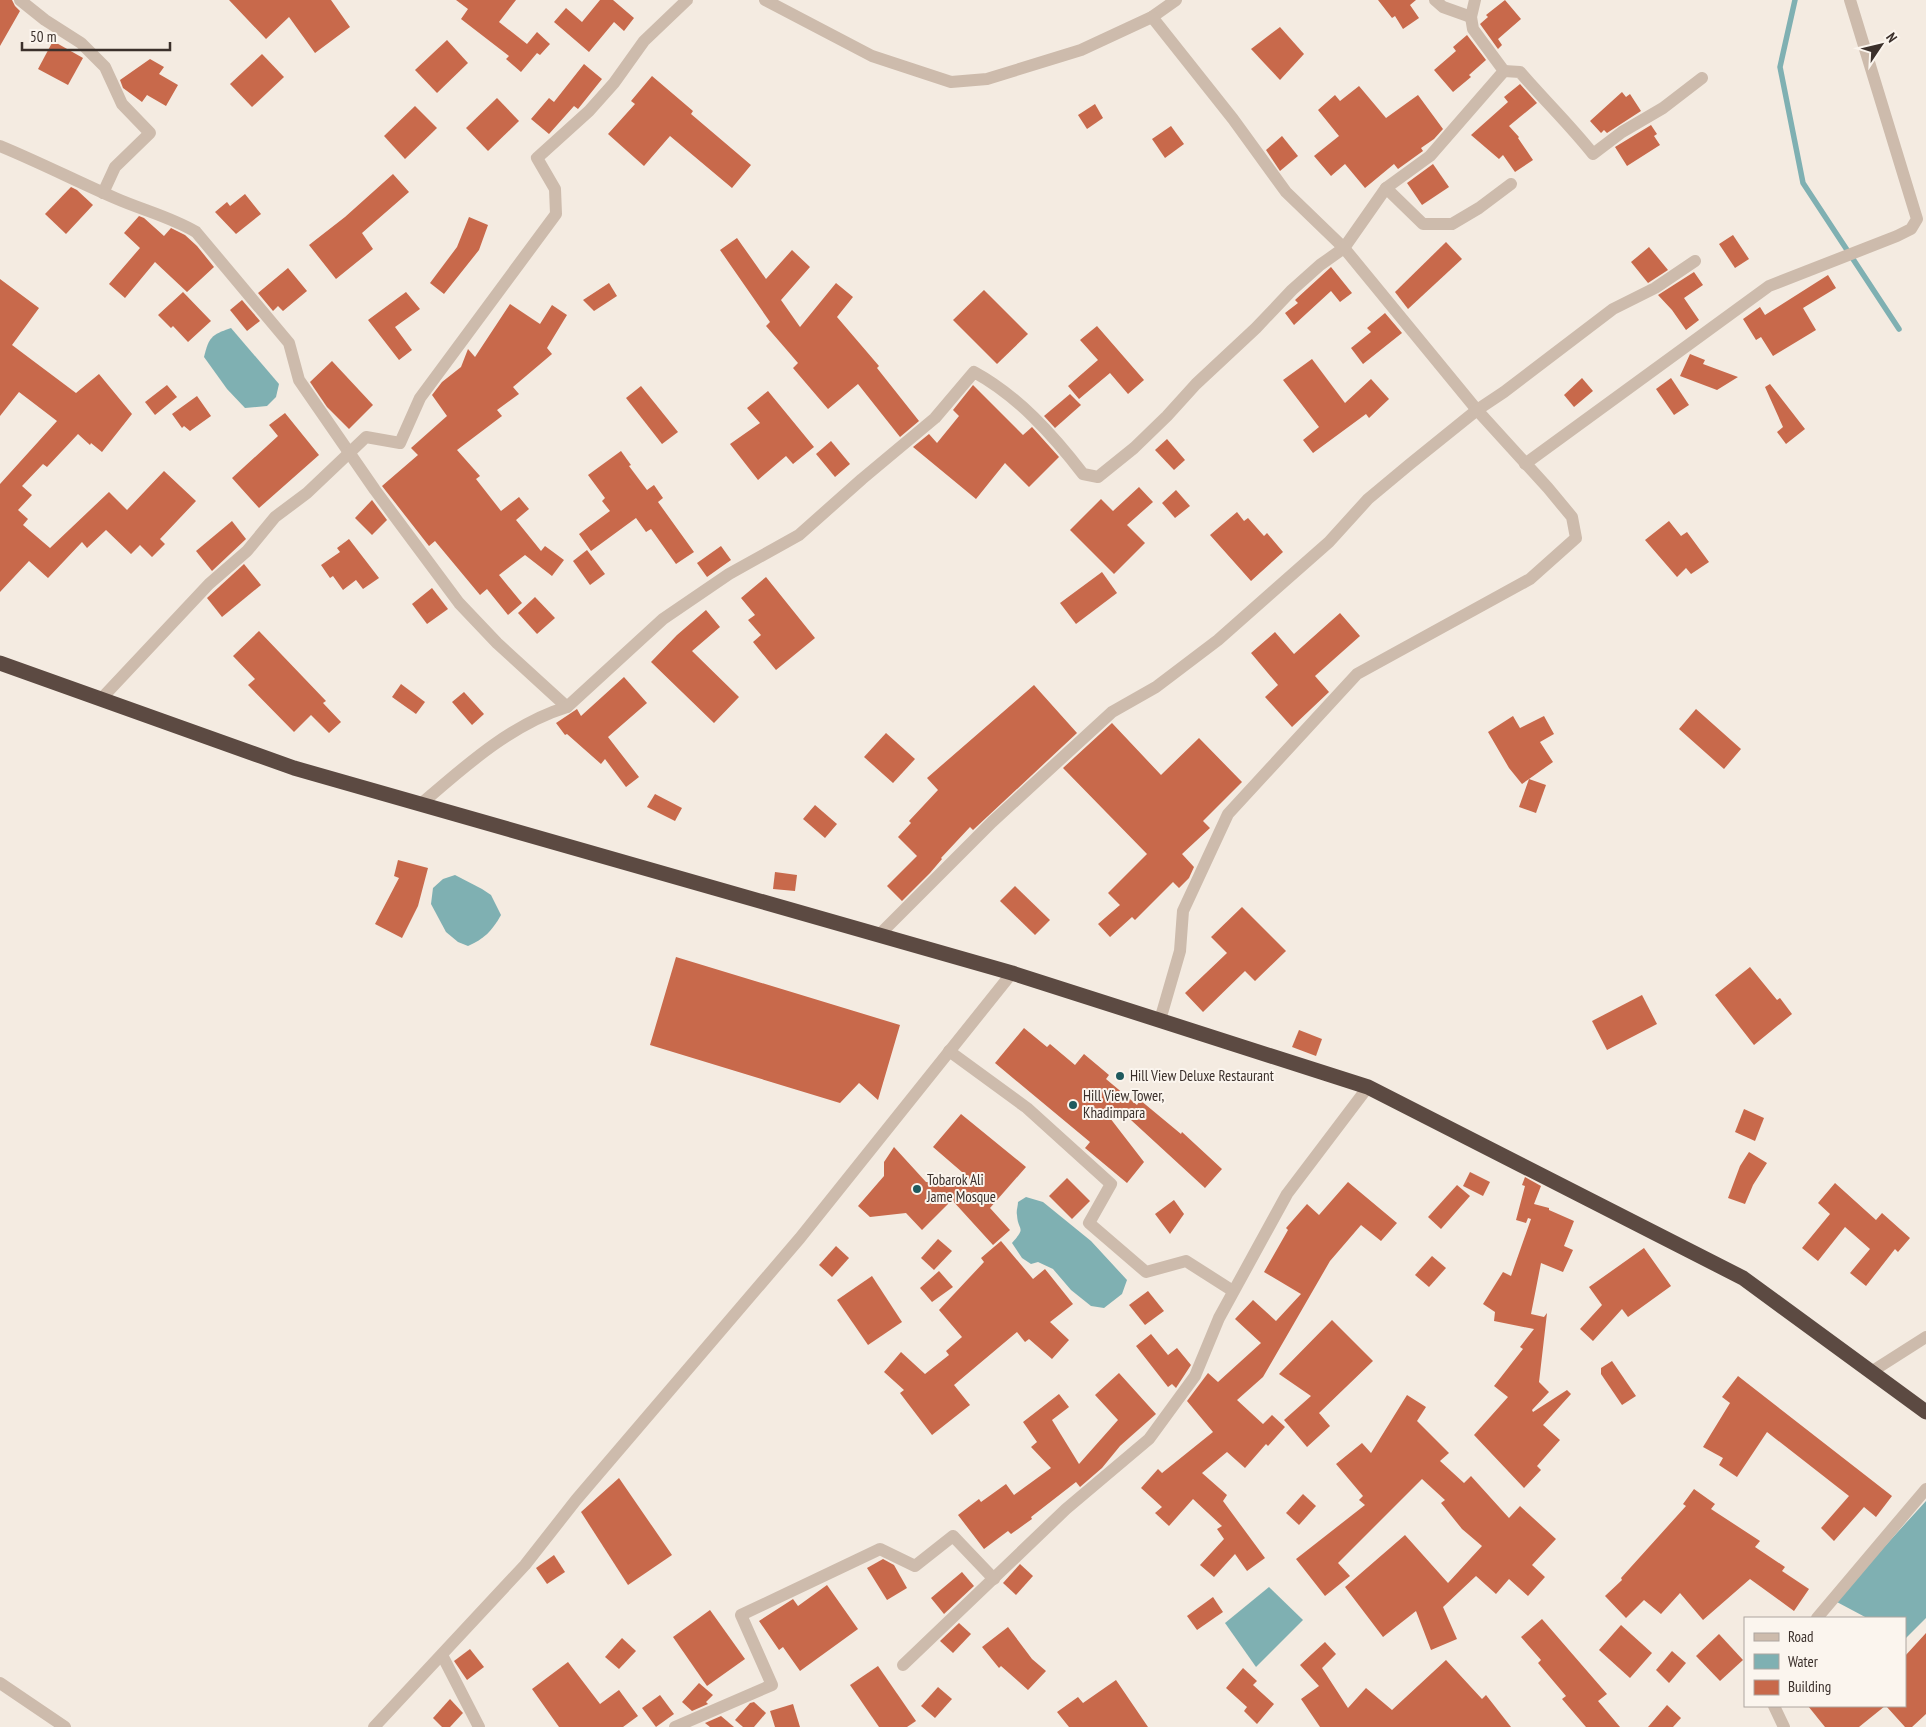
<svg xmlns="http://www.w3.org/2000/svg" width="1926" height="1727" font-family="'PT Sans Narrow',sans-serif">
<rect width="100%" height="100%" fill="#f4ebe1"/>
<g fill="#7fb0b2">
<path d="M231 328 279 384 276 397 267 406 245 408 227 389 204 357C209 337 211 335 231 328Z"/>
<path d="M455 875 482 889 491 895 501 915C492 931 484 939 468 946L458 942 446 932 431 904 433 888 443 879Z"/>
<path d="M1026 1197 1043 1202 1091 1241 1127 1280 1122 1294 1104 1308 1091 1306 1071 1290 1053 1269 1038 1262 1031 1264 1022 1258 1012 1243C1027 1226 1018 1232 1017 1215 1016 1211 1018 1206 1018 1202Z"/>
<polygon points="1926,1501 1926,1618 1905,1639 1905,1618 1867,1618 1835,1601"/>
<polygon points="1269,1587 1303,1620 1256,1667 1225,1623"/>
</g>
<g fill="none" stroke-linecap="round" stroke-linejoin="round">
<polyline stroke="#7fb0b2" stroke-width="5.5" points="1795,0 1780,67 1803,183 1899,329"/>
</g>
<g fill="#c8694b">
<polygon points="0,0 12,0 15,6 20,11 0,46"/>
<polygon points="229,0 331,0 350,27 315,53 289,17 266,39"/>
<polygon points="456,0 516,0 499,22 527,44 537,32 550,44 540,55 537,53 521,72 506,59 509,56 461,19 468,9"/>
<polygon points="600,0 613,0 634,18 624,31 614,22 589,52 554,22 566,8 582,22"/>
<polygon points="1378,0 1416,0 1410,5 1419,18 1403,29 1395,16 1392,18"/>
<polygon points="1505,0 1521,19 1498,39 1502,45 1498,49 1480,24 1488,17 1486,15"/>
<polygon points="1280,27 1304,54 1280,80 1251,49"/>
<polygon points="1467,35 1486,60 1469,75 1471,77 1453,92 1434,70 1456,51 1453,47"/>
<polygon points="447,40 468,63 437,93 415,70"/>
<polygon points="53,41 83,58 68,85 38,69"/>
<polygon points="262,54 284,77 252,107 230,84"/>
<polygon points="150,59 164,67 159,74 178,85 166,106 147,95 142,102 123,88 120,80"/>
<polygon points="584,64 602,79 578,109 574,106 549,134 531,119 549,98 554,102"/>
<polygon points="652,76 693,111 691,114 751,165 732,188 670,136 644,166 608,134 635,104 631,101"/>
<polygon points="1520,84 1537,103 1509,126 1519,137 1518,138 1533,160 1515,172 1503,155 1499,159 1471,135 1508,102 1504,97"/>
<polygon points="1359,86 1386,118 1418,95 1443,129 1434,139 1421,148 1423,151 1398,169 1394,164 1365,188 1345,164 1331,176 1314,156 1339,136 1318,110 1335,95 1340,101"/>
<polygon points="1622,92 1626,97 1630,94 1641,111 1607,133 1604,130 1601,133 1590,121"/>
<polygon points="497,98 519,121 488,151 466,128"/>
<polygon points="1095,104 1103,118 1087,129 1078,115"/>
<polygon points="415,106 437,128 405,159 384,136"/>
<polygon points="1651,125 1657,134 1654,136 1660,145 1627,166 1615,147"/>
<polygon points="1171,126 1184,144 1165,158 1152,139"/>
<polygon points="1282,136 1298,156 1280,171 1266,150"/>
<polygon points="1433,164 1449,187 1422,205 1407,183"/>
<polygon points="393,174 409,192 362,233 373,249 336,279 309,245 345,217"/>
<polygon points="71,187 77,190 93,205 66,234 45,214"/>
<polygon points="245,194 261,214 236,234 215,212 227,202 230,206"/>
<polygon points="139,216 144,218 164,236 171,228 185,235 197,246 214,267 187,292 155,262 125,298 109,284 140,248 124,233"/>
<polygon points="469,217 488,225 479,250 444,294 430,283 457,247"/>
<polygon points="1733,235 1749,259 1735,268 1719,244"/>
<polygon points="737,238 766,279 792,250 810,267 781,300 800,327 836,283 853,297 837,317 879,366 877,368 919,421 900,437 858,384 828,409 793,368 798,363 766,326 770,322 720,250"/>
<polygon points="1446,242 1462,259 1408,309 1395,292"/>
<polygon points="1649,247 1668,270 1648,283 1631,262"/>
<polygon points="1331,267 1352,293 1340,302 1331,291 1294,325 1285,313 1298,303 1295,300"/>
<polygon points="288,268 307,291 283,311 278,306 273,311 258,293"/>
<polygon points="1694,272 1703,285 1684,298 1699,320 1686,330 1672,310 1658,295"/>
<polygon points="1828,275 1836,288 1803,308 1816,330 1773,356 1761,337 1756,340 1743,319 1760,307 1765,315"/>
<polygon points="0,279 39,308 12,345 76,393 99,374 132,414 102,452 91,443 90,445 78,434 47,467 43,464 22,486 32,495 18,510 28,519 23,525 50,548 109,492 127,510 164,471 196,501 160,539 165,544 152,557 140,545 131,554 106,530 87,548 82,542 48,578 29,561 0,592 0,484 57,421 19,392 0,416"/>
<polygon points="609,283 617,296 594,311 583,300"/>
<polygon points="984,290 1028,334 997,364 953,320"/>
<polygon points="183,292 211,321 188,342 173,326 171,328 158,315"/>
<polygon points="406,292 420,309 395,327 412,350 399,360 368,320"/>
<polygon points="242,300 260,321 247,331 230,310"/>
<polygon points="510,304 540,324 552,305 567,315 547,348 552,354 513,387 519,394 497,410 502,416 457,450 480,476 476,479 501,511 519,497 529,509 516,520 541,551 545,546 564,560 552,576 525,555 499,575 522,603 508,615 487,589 480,595 435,541 429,546 382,486 418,455 411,448 447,416 432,395 442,382 461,367 468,349 475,357"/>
<polygon points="1385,313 1402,333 1363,364 1351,348 1371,332 1367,328"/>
<polygon points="1097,326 1144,380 1128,394 1110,373 1079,399 1068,386 1098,360 1080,340"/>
<polygon points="1690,354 1705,360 1703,364 1738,377 1717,390 1680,376"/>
<polygon points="1312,359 1345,403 1371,379 1389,399 1369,418 1366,414 1313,453 1303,440 1319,427 1283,380"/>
<polygon points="332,361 373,405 349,429 327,407 310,382"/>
<polygon points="1582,378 1593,391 1574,407 1564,395"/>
<polygon points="1671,378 1689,405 1674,415 1656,389"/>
<polygon points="1770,384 1805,429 1786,444 1777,432 1783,427 1765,387"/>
<polygon points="167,385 177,397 155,415 145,402"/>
<polygon points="973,385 1023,435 1032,427 1059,457 1029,487 1005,463 976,499 913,447 929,434 937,443 959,416 953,410"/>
<polygon points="641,386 678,432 662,444 626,398"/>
<polygon points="768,391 814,447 793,464 786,456 758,480 730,444 760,423 747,408"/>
<polygon points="1070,394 1081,405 1055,428 1044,416"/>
<polygon points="197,396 211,416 190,431 184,426 182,428 172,414"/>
<polygon points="285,413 319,455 259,508 232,478 278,436 269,425"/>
<polygon points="1167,439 1185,460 1174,470 1155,450"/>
<polygon points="831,441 850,464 835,477 816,454"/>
<polygon points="621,451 631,465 629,466 647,490 654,485 663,498 658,502 694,552 676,564 651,529 646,532 636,518 591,551 579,534 610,511 602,501 605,498 588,475"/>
<polygon points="1139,487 1153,502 1127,525 1145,543 1114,574 1070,530 1101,499 1113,511"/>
<polygon points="1176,490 1190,506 1175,518 1162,503"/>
<polygon points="372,500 387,520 372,535 355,518"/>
<polygon points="1237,512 1244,521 1248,518 1264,536 1267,533 1283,552 1251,581 1210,535"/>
<polygon points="232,521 246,539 212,571 196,551"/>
<polygon points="1669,521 1681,536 1687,532 1709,562 1691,574 1686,568 1677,577 1645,540"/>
<polygon points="349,539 379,578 363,589 356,580 343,590 333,576 330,578 321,565 340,552 337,548"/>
<polygon points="721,546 731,560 707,577 697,563"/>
<polygon points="587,550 605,574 590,585 573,561"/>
<polygon points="244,564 261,585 222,617 207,598"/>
<polygon points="1102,572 1117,593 1076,624 1060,603"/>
<polygon points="766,577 815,638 776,670 753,642 761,635 748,620 755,615 741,598"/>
<polygon points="432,588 448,609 427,624 412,604"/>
<polygon points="535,597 555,618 537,634 518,613"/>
<polygon points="706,610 720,627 692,651 739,697 714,723 651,662 677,635"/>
<polygon points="1340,613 1360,636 1315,676 1329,692 1292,727 1265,697 1278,685 1251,653 1275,632 1294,654"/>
<polygon points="259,631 326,701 323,703 341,722 329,733 311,715 294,732 248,685 255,679 233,656"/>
<polygon points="624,677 647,703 608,737 639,777 626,787 605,759 601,764 567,734 565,735 556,723 577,709 581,716"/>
<polygon points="401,684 425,702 416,714 392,697"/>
<polygon points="1034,685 1077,733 973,830 970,827 941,858 942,859 930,873 902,901 887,886 917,856 898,837 911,823 909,821 938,790 927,778"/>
<polygon points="464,692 484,714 472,725 452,702"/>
<polygon points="1696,709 1741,749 1724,769 1679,729"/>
<polygon points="1513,716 1520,728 1544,716 1554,734 1540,742 1553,762 1522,784 1509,768 1488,732"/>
<polygon points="1112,723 1161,775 1199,738 1242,782 1203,821 1210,828 1182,854 1194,867 1189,878 1179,888 1173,882 1135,920 1132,917 1110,937 1098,924 1120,905 1108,893 1147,854 1063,768"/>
<polygon points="886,733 915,759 893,783 864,757"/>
<polygon points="1529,779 1546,785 1536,813 1519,807"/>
<polygon points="655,794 682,808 675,821 647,807"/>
<polygon points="815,805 837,824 825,838 803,819"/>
<polygon points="398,860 428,868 418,906 402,938 375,924 399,878 394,876"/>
<polygon points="775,872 797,875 795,891 773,889"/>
<polygon points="1015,886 1050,920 1035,935 1000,901"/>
<polygon points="1242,907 1286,951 1255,981 1245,971 1203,1012 1185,993 1227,953 1211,937"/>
<polygon points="676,957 900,1025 878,1100 859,1083 840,1103 650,1045"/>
<polygon points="1750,967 1777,1000 1780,998 1792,1014 1754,1045 1715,995"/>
<polygon points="1642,995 1657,1024 1607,1050 1592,1021"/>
<polygon points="1024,1028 1047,1047 1050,1044 1075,1065 1084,1054 1109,1075 1106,1079 1137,1105 1140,1100 1181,1134 1182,1132 1222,1169 1205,1188 1119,1109 1110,1118 1144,1162 1127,1183 1085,1148 1090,1142 995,1063"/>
<polygon points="1299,1030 1322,1039 1316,1056 1292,1047"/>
<polygon points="1744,1109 1764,1118 1755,1141 1735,1132"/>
<polygon points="961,1114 1026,1167 990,1208 1010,1230 993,1245 952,1200 922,1230 906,1213 870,1217 858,1206 884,1176 884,1162 894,1147 926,1182 977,1185 933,1147"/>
<polygon points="1749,1152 1767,1163 1753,1185 1745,1204 1728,1198 1740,1166"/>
<polygon points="1470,1172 1490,1182 1483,1196 1463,1186"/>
<polygon points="1525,1177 1541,1186 1534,1204 1549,1208 1549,1210 1574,1221 1564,1246 1573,1250 1563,1272 1541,1263 1531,1314 1544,1317 1547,1313 1539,1382 1549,1392 1532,1410 1533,1412 1567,1390 1571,1394 1543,1425 1560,1440 1537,1466 1541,1470 1524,1488 1474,1435 1508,1397 1494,1386 1523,1349 1520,1347 1534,1329 1494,1321 1495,1312 1483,1304 1503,1272 1511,1276 1531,1219 1528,1218 1526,1223 1516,1220 1525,1186 1522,1185"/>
<polygon points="1067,1178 1090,1201 1072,1219 1049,1196"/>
<polygon points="1348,1182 1397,1223 1381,1241 1361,1225 1330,1261 1263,1377 1237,1400 1263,1424 1272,1415 1285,1427 1268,1446 1266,1444 1245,1468 1227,1452 1202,1473 1227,1495 1223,1501 1265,1558 1247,1571 1235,1554 1214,1577 1200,1565 1224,1539 1217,1529 1222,1526 1193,1499 1169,1526 1155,1513 1162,1507 1141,1488 1158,1469 1162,1473 1213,1432 1187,1401 1208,1373 1218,1382 1261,1343 1235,1319 1253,1300 1276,1321 1301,1294 1264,1272 1288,1230 1286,1228 1307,1204 1319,1215"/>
<polygon points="1835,1183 1876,1220 1882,1213 1910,1238 1898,1252 1895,1249 1866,1286 1850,1273 1870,1249 1845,1227 1818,1261 1802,1248 1830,1214 1818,1203"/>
<polygon points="1457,1185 1470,1196 1441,1229 1428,1217"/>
<polygon points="1174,1200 1184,1214 1170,1234 1155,1214"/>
<polygon points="938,1239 952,1251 934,1270 921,1258"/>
<polygon points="1001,1241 1033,1279 1045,1269 1073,1304 1050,1322 1069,1340 1052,1359 1029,1339 1025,1342 1017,1332 954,1385 970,1405 932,1435 900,1393 904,1390 884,1372 901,1352 925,1374 949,1355 946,1351 962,1337 939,1310 984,1262 981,1258"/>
<polygon points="836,1246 849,1258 832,1277 819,1265"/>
<polygon points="1644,1248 1671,1286 1628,1317 1622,1309 1593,1341 1580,1329 1602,1305 1589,1287"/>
<polygon points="1432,1256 1446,1268 1429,1287 1415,1275"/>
<polygon points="939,1271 953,1287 932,1302 920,1288"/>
<polygon points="872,1276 902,1322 868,1345 837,1300"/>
<polygon points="1148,1291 1164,1311 1145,1325 1129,1305"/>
<polygon points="1332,1320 1373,1361 1319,1413 1330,1426 1307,1447 1284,1420 1311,1396 1279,1374"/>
<polygon points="1151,1334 1168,1355 1177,1348 1191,1365 1176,1388 1172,1384 1168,1387 1136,1346"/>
<polygon points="1612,1361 1636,1396 1622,1405 1601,1374 1601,1368"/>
<polygon points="1119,1373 1156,1414 1120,1446 1102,1468 1080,1487 1076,1482 1031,1517 1032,1519 1011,1534 1008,1531 984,1549 958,1515 979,1499 981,1502 1006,1484 1014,1495 1051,1468 1031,1447 1037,1442 1023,1422 1059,1394 1069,1407 1052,1420 1079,1464 1118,1420 1095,1395"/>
<polygon points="1738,1376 1892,1496 1876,1517 1864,1507 1834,1541 1821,1528 1849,1496 1767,1432 1737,1477 1719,1465 1723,1458 1703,1447 1730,1403 1722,1397"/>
<polygon points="1407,1395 1426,1407 1417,1421 1449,1453 1440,1461 1464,1483 1471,1476 1509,1518 1520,1506 1556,1539 1532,1565 1545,1577 1528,1596 1509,1579 1496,1594 1476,1576 1443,1607 1457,1639 1431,1650 1416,1611 1383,1637 1345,1587 1405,1535 1448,1583 1482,1546 1462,1529 1441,1503 1445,1500 1422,1479 1338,1563 1350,1576 1325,1596 1296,1559 1365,1505 1359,1500 1363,1496 1336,1464 1362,1443 1371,1453"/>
<polygon points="619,1478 672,1555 628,1585 581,1512"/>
<polygon points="1694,1489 1715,1504 1711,1509 1760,1541 1755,1547 1785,1567 1782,1571 1809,1589 1794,1611 1750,1579 1703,1620 1680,1593 1661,1614 1644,1600 1626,1618 1605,1596 1622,1580 1621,1578 1686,1506 1683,1504"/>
<polygon points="1303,1494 1316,1506 1299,1525 1286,1513"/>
<polygon points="554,1555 565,1572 547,1584 536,1568"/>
<polygon points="883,1559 894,1565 907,1588 887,1600 867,1568"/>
<polygon points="1020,1564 1033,1576 1016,1595 1003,1583"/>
<polygon points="962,1572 974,1586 944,1614 931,1598"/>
<polygon points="827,1585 858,1629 800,1671 783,1647 779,1650 759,1621 793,1599 798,1606"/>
<polygon points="1213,1597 1223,1612 1197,1630 1187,1616"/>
<polygon points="710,1610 745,1659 707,1686 673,1637"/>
<polygon points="1542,1619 1607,1694 1598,1701 1620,1727 1586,1727 1562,1699 1566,1696 1538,1663 1541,1660 1521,1637"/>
<polygon points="959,1623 971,1634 953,1653 940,1641"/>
<polygon points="1621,1625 1652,1653 1630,1678 1599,1650"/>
<polygon points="1008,1627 1032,1659 1046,1671 1028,1690 1001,1666 999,1668 982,1647"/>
<polygon points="1926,1633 1926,1714 1912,1727 1905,1727 1886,1706 1905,1706 1905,1656"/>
<polygon points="1719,1634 1743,1660 1720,1681 1696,1656"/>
<polygon points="622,1638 636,1651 619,1669 605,1657"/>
<polygon points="1325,1642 1336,1654 1322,1668 1348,1708 1366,1688 1392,1710 1446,1660 1482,1699 1486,1695 1511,1727 1320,1727 1301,1699 1319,1686 1300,1665"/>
<polygon points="470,1649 484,1667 467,1680 454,1661"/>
<polygon points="1672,1651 1686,1663 1669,1683 1656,1670"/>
<polygon points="568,1662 600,1704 619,1690 638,1716 623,1727 559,1727 532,1689"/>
<polygon points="878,1666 916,1721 907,1727 879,1727 850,1685"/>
<polygon points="1243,1668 1257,1681 1253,1685 1274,1704 1257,1724 1244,1711 1247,1707 1226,1688"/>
<polygon points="1116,1680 1148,1727 1069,1727 1057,1712 1078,1697 1083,1703"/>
<polygon points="699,1683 713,1695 706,1702 708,1704 692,1711 682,1702"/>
<polygon points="938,1687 952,1699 935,1718 921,1706"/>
<polygon points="660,1695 674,1714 656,1727 642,1708"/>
<polygon points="450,1699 463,1713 450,1727 442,1727 433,1718"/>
<polygon points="754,1702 766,1713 754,1727 743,1727 735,1720 750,1703"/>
<polygon points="793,1704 800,1727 775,1727 770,1711"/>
<polygon points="1667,1705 1681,1718 1673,1727 1648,1727"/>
<polygon points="1808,1706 1885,1706 1859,1727 1825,1727"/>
<polygon points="721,1716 734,1727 710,1727 705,1723"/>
</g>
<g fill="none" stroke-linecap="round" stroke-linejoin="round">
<g stroke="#cdbbac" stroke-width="12">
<polyline points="20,0 45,20 81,43 105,67 122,104 150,133 115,167 103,193"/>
<polyline points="765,0 872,56 951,82 987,79 1081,50 1152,17 1176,0"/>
<polyline points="1435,0 1443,7 1471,17"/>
<polyline points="1152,17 1233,119 1286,192 1344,248 1477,410 1548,488 1572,517 1576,538 1530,579 1357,674 1228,814 1183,911 1180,951 1160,1020"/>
<path d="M1504 71 1520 72C1544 100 1570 125 1593 154L1622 132 1663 108 1702 78"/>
<path d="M0 146C39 162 76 181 115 198 142 210 171 217 196 232L289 343 299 380 375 490 459 603 497 643 567 707"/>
<polyline points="1386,188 1423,224 1452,224 1479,208 1511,184"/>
<polyline points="1525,464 1769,286 1897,236 1911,229 1917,219 1850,0"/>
<polyline points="101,699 209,584 247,551 275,517 307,493 366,437 400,443 420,398 556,214 555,189 537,158 589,111 614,83 644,41 687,0"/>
<path d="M421 804C464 767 511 724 567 707L663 619 729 574 799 535 862 479 935 418 974 372C1018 396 1053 435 1083 474L1098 477 1134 448 1167 416 1196 384 1256 328 1292 290 1320 265 1344 248 1386 188 1430 156 1504 71 1473 29 1471 17 1475 0"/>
<polyline points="879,935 992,822 1112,712 1156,687 1218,640 1329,542 1368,499 1410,464 1477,410 1504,392 1613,309 1655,288 1695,261"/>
<polyline points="949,1051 1027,1108 1111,1184 1089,1223 1146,1272 1186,1261 1233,1291"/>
<polyline points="1871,1372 1926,1337"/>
<polyline points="1817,1618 1926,1489"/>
<polyline points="442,1655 479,1727"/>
<polyline points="903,1665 1066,1509 1149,1439 1195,1376 1219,1318 1287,1194 1368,1087"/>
<polyline points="0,1683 65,1727"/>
<polyline points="1774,1706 1784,1727"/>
<polyline points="374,1727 525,1565 576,1500 800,1238 1012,973"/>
<polyline points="675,1727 772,1685 741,1615 880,1549 915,1566 953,1536 994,1579"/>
</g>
<polyline stroke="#5c4a42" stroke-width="15" points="0,663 294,768 1012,973 1368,1087 1743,1278 1926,1412"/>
</g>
<g fill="#1f5a5e" stroke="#fbf5ee" stroke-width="2">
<circle cx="1120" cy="1076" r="5"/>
<circle cx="1073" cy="1105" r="5"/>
<circle cx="917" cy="1189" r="5"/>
</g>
<g text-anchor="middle" stroke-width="4" stroke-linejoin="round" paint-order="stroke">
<g font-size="15" fill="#3b302b" stroke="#fbf5ee" text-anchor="start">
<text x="1130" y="1081">Hill View Deluxe Restaurant</text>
<text x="1083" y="1101">Hill View Tower,<tspan x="1083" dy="17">Khadimpara</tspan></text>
<text x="927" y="1185">Tobarok Ali<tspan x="927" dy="17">Jame Mosque</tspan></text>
</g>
</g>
<rect x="1744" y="1617" width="162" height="90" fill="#fbf5ee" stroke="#aea6a0"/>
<rect x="1754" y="1633" width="25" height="8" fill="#cdbbac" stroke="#aea6a0"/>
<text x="1788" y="1642" font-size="15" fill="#3b302b">Road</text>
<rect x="1754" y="1654" width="25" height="15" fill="#7fb0b2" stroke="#aea6a0"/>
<text x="1788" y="1667" font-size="15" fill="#3b302b">Water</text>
<rect x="1754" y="1680" width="25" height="15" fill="#c8694b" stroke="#aea6a0"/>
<text x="1788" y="1692" font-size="15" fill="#3b302b">Building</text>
<g transform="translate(1881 45) rotate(55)" stroke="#fbf5ee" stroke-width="4" paint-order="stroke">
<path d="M0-4L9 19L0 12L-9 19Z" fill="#3b302b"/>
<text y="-8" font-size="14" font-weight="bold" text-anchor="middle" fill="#3b302b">N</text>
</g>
<path d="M22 42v8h148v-8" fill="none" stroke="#3b302b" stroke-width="2.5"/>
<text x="30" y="42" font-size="15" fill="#3b302b" stroke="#fbf5ee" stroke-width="4" paint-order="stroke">50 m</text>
</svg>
